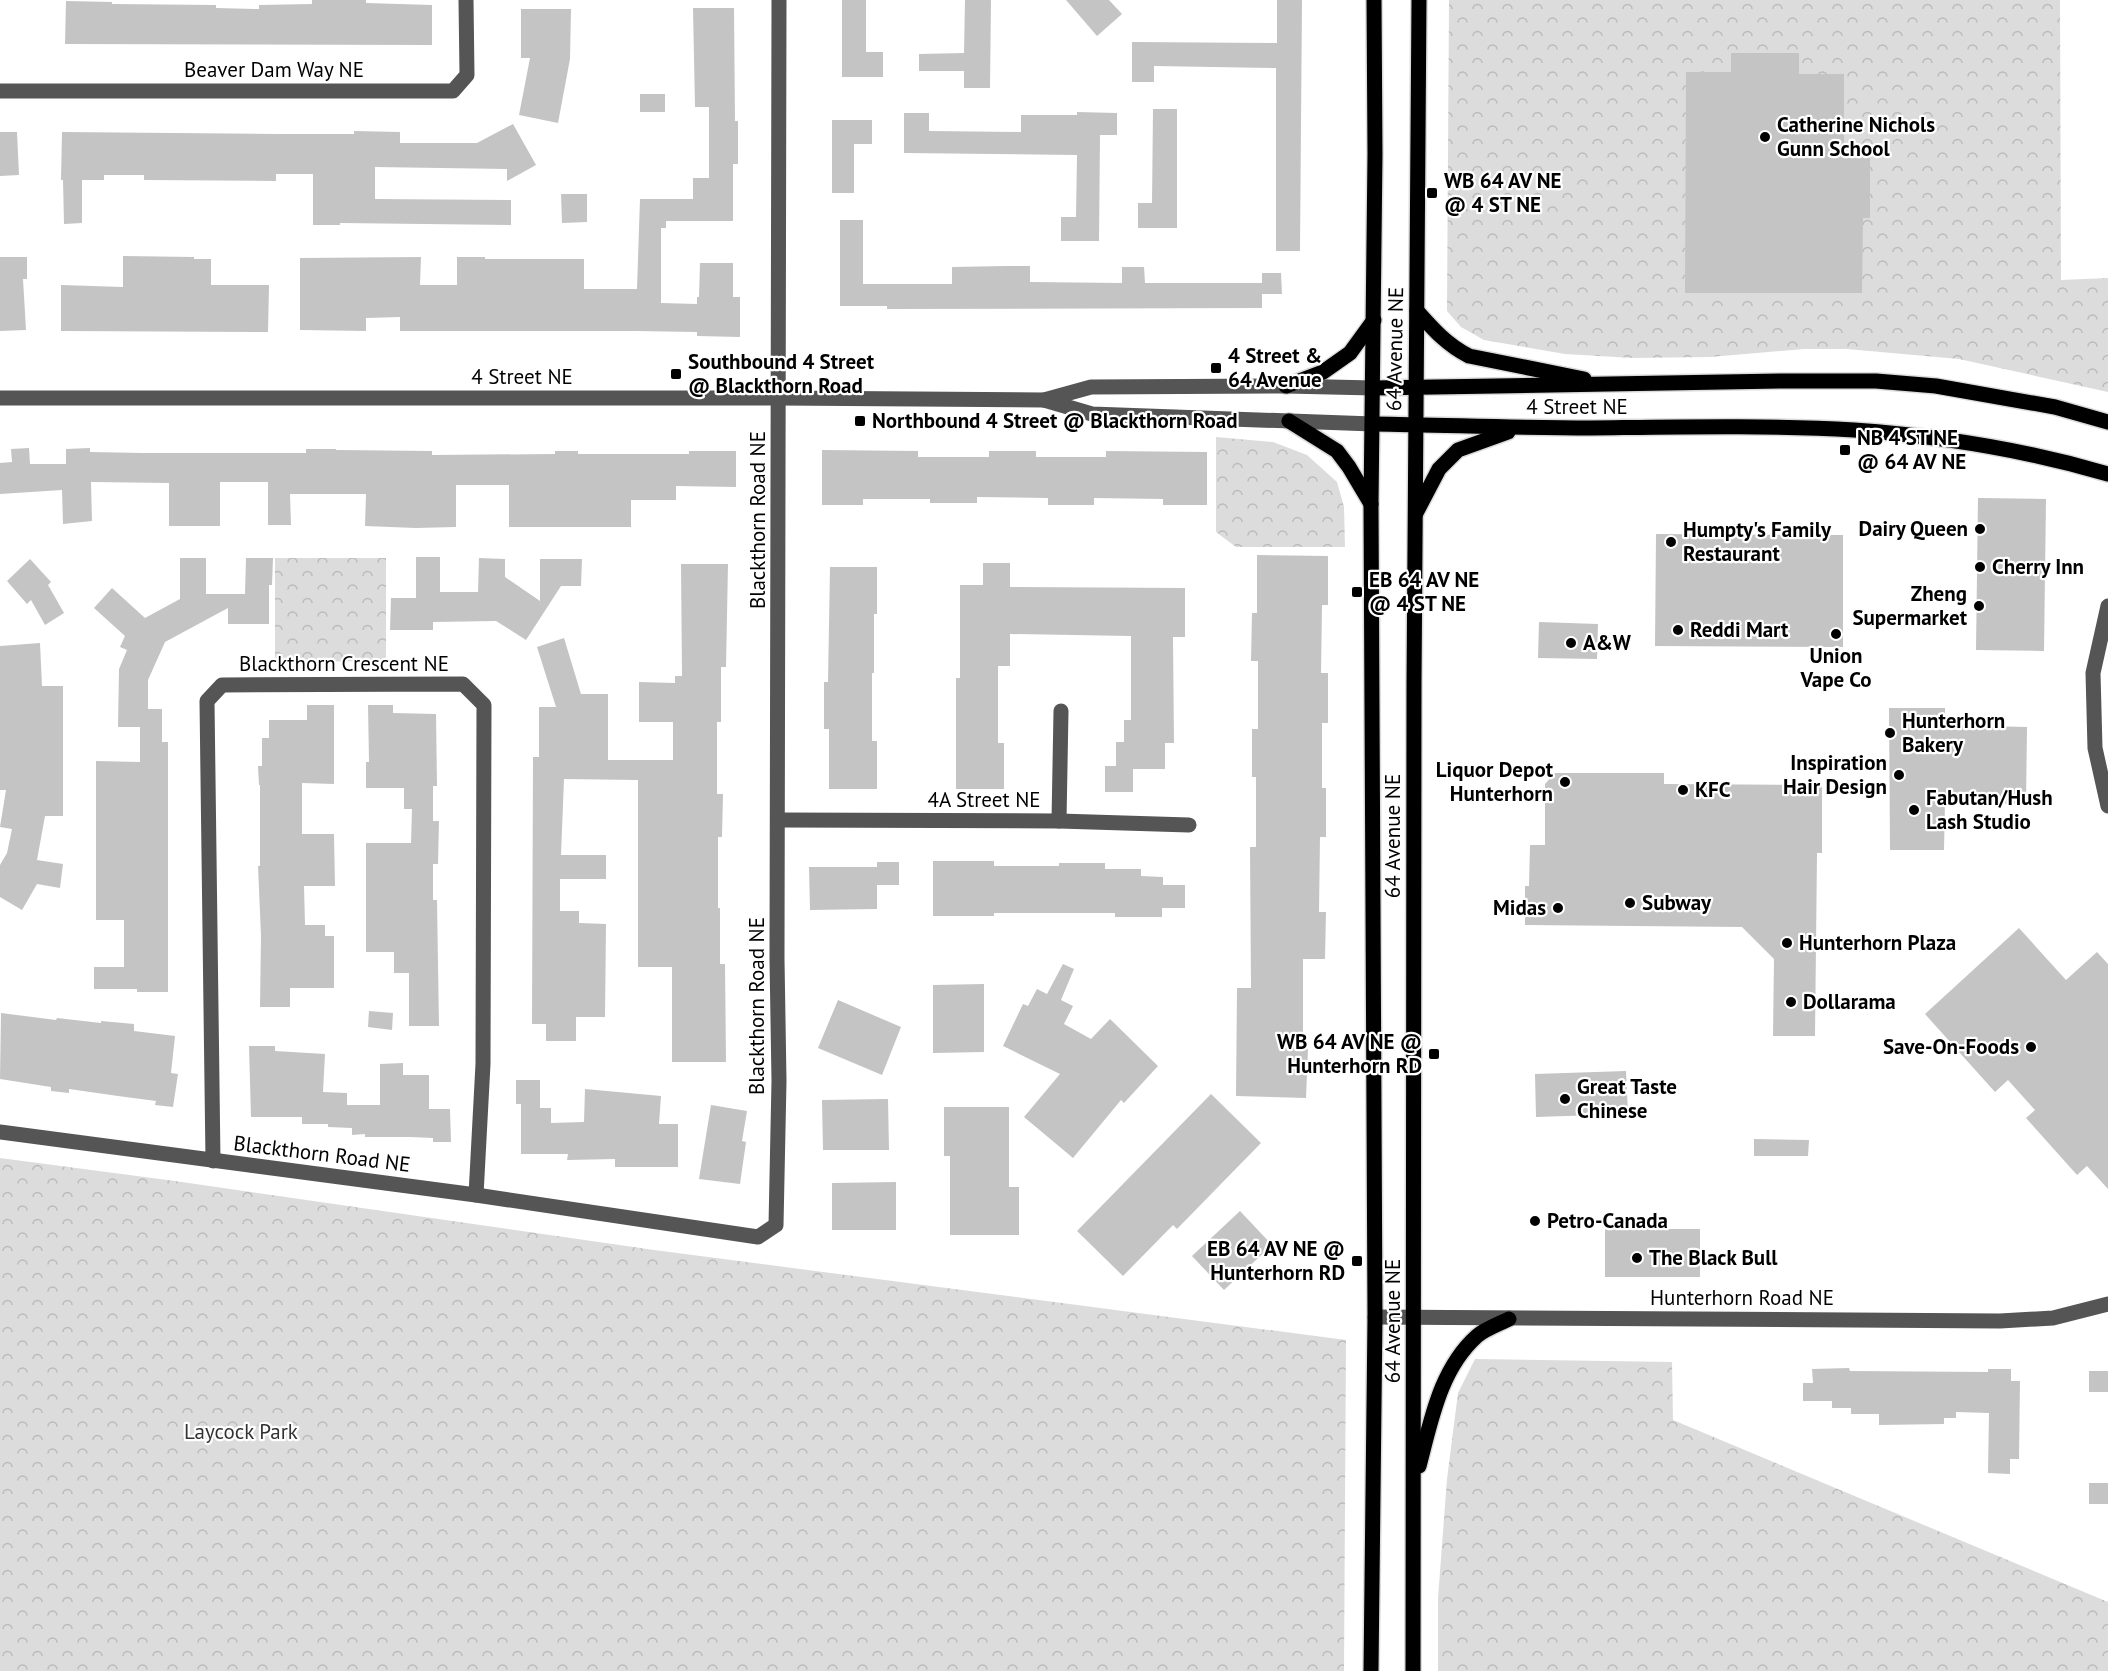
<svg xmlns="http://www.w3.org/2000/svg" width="2108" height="1671" font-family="'PT Sans',sans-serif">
<defs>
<pattern id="park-crowns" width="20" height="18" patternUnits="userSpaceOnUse" patternTransform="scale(1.5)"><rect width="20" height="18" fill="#dcdcdc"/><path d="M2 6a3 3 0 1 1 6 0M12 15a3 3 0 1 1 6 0" fill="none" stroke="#bbb"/></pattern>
</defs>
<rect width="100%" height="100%" fill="#fff"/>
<g fill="url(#park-crowns)">
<polygon points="1449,0 2060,0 2061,280 2108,278 2108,392 1959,359 1847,349 1804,349 1710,357 1633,358 1565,354 1484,340 1461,327 1447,311"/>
<polygon points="1216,437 1273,442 1307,455 1337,482 1344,507 1345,547 1236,547 1216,532"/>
<polygon points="275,558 386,558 386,661 275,662"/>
<polygon points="0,1158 175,1181 654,1250 1346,1340 1344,1671 0,1671"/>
<polygon points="1475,1359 1672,1362 1673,1420 2108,1602 2108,1671 1438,1671 1438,1598 1447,1479 1458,1393"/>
</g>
<g fill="#c4c4c4">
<polygon points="312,0 366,0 366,3 432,5 432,45 65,44 66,1 112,2 112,4 216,5 216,8 259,9 259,5 312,4"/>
<polygon points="842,0 866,0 866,52 883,52 883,77 842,77"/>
<polygon points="965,0 991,0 990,88 964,88 964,71 919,71 919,54 964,53"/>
<polygon points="1066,0 1109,0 1122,14 1097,36"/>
<polygon points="1277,0 1302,0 1300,251 1276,251 1276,68 1154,66 1154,82 1132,82 1132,42 1277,43"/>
<polygon points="693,8 734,8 735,121 738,121 738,164 733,164 733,221 666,221 666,228 661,228 661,303 697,304 697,297 699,297 700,263 733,263 733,297 740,297 740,337 697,336 697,332 636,331 400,331 400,317 366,318 366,331 300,330 300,258 421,257 420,285 457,285 457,257 485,257 485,259 584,259 584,289 637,289 640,199 693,199 693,178 709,178 709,107 695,107"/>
<polygon points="521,9 571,9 570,59 558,123 519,115 530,58 521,58"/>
<polygon points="1731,53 1799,53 1799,74 1844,74 1844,155 1870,155 1870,218 1863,218 1862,293 1685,293 1686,72 1731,72"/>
<rect x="640" y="94" width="25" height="18"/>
<polygon points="1153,109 1177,109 1177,228 1138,228 1138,203 1152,203"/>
<polygon points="1077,112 1117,113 1117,135 1100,135 1099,241 1061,241 1061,217 1076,217 1077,155 904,153 904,113 929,113 929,131 1021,132 1021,115 1077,115"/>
<polygon points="832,120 872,120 872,144 854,144 854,193 832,193"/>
<polygon points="513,124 536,165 507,181 507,169 375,167 375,199 511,200 511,225 340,223 340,225 313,225 313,174 276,174 276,181 144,180 144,175 104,175 104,180 82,180 82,223 64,224 63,180 61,180 62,132 276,134 354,134 354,131 400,132 400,143 477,143"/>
<polygon points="0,132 17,132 19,175 0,176"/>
<polygon points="561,194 587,194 587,222 562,223"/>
<polygon points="840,220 863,220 863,284 952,284 952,267 1006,266 1030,266 1030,282 1122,283 1122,267 1144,267 1145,283 1262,283 1262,273 1281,273 1282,294 1262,294 1262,308 887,309 887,306 840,306"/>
<polygon points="123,256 194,257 194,259 211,259 211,285 269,285 268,332 61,331 61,285 123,287"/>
<polygon points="0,257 27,257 27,279 23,279 26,330 0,331"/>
<polygon points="29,448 30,464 66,464 66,449 90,448 90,452 143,453 306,453 306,449 336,449 336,450 432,451 432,455 555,454 555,451 578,451 578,454 689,454 689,451 736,451 736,487 676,486 676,500 631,500 631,527 509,527 509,485 456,485 456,527 416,528 365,526 366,494 290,494 291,525 268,525 268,482 220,482 220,526 169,526 169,483 91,482 92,521 63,524 62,490 0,494 0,463 12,462 11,449"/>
<polygon points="822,450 918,451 918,457 989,457 989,451 1036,451 1036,457 1106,457 1106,451 1207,452 1207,505 1163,505 1163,499 1094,498 1094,505 1048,505 1048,498 977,497 977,503 930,503 930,499 863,499 863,505 822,505"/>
<polygon points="1978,498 2046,499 2044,651 1976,650"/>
<polygon points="1656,534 1843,535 1843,647 1655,646"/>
<polygon points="1257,555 1328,556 1328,605 1322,605 1321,673 1328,673 1328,723 1322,723 1322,788 1326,788 1326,837 1320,837 1319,912 1326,912 1325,959 1303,959 1303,1049 1308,1049 1306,1098 1236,1096 1237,988 1251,988 1250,847 1256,847 1256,777 1252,777 1252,729 1258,729 1258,661 1251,661 1252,613 1257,613"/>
<polygon points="416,557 440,557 440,592 478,592 479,558 505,559 505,577 540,601 540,559 582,559 581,586 561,586 526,640 496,621 433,622 433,630 390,630 391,598 416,598"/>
<polygon points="180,558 206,558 206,594 245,594 246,558 273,558 272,585 269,585 269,624 228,624 228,608 165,642 148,680 148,709 162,709 162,742 168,742 168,992 137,992 137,989 94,989 94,967 124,967 124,920 96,920 96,761 140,762 140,727 118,727 119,669 127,650 120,647 125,636 94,608 112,588 145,618 180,599"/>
<polygon points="30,559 51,582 48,585 64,613 45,625 31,600 27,604 7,581"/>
<polygon points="983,563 1010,563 1010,587 1185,588 1185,637 1173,637 1174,743 1165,743 1165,769 1133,769 1133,792 1105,792 1105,766 1116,766 1116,742 1124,742 1124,720 1131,720 1131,636 1010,634 1010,666 998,666 998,743 1004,743 1004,789 956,789 956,678 960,678 960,585 983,585"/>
<polygon points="681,564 728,564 726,667 721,667 721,722 717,722 717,794 723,794 722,837 718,837 718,908 720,908 720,964 725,964 726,1062 672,1062 672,967 638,967 638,780 564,779 561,855 606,855 606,879 560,879 560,911 579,911 579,923 606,924 605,1017 576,1017 576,1041 546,1041 546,1024 532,1024 533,757 539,757 539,707 556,707 537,647 564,638 581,694 608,694 608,760 673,760 673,722 639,722 639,682 675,683 675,676 682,676"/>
<polygon points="830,567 877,567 877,614 874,614 874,673 872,673 872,741 877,741 877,789 829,789 829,729 824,729 824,682 828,682"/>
<polygon points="1539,622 1598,624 1597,659 1538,658"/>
<polygon points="40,643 42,686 63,686 63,816 45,816 37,860 63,864 60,888 37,884 22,910 0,897 0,865 7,853 12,829 0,827 6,790 0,790 0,646"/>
<polygon points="307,705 334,705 334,784 302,783 302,834 334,834 335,886 304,886 305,925 325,925 325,936 334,936 334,988 290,988 290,1007 260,1007 261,936 258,866 260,866 260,785 259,785 258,766 262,766 262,738 269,738 269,720 307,720"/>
<polygon points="368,705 393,705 393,713 436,714 437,786 433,786 433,821 439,821 438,864 433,864 433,900 437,900 439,1026 409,1026 409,973 394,973 394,952 366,952 366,843 411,843 412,809 404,809 404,788 366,788 366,762 369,762"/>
<polygon points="1889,708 1945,708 1945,725 2027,727 2026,804 1945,802 1944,850 1890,850"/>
<polygon points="1555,773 1664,773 1664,784 1822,785 1822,853 1817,853 1815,1036 1773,1036 1774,959 1742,927 1525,925 1525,886 1529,886 1530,845 1545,845 1545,784"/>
<polygon points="933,861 994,861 994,866 1059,866 1059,863 1105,863 1105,869 1141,869 1141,876 1163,877 1163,885 1185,885 1185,908 1162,908 1162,917 1115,917 1115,913 994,913 994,916 933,916"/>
<polygon points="877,862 899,862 899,885 877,885 877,909 810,910 809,867 877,867"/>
<polygon points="2019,928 2066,980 2097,952 2108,964 2108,1189 2087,1166 2077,1175 2026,1118 2035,1110 2008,1080 1995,1092 1925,1014"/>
<polygon points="1063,964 1074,969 1061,1000 1073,1006 1064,1024 1091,1039 1110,1019 1158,1066 1124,1103 1121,1100 1073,1158 1024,1117 1060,1074 1003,1046 1023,1004 1028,1006 1037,989 1047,994"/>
<polygon points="984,984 984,1052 933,1053 933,985"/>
<polygon points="838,1000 901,1027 882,1075 818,1048"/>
<polygon points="369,1011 393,1013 392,1030 368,1027"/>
<polygon points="1,1013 56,1020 57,1018 101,1023 101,1021 134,1024 134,1031 175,1036 171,1073 178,1074 173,1107 155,1105 156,1101 118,1096 69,1089 69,1093 51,1091 51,1087 0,1079"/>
<polygon points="249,1046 275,1046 275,1051 325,1054 323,1092 347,1093 347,1105 380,1105 380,1064 403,1063 403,1075 429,1075 429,1109 450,1109 451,1142 433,1142 433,1138 410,1137 365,1137 365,1134 352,1135 352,1128 328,1127 328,1124 302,1124 302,1117 251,1117"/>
<polygon points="1626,1071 1628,1114 1536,1117 1535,1074"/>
<polygon points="516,1080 540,1080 540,1108 551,1108 551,1123 584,1122 585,1089 661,1096 659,1124 678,1124 678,1167 615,1167 615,1159 567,1160 568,1154 521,1154 521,1104 516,1104"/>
<polygon points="1211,1094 1261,1143 1177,1229 1173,1225 1123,1276 1077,1231"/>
<polygon points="888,1099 889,1150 823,1150 822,1100"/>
<polygon points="711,1105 747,1111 742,1141 746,1142 740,1184 699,1179"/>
<polygon points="944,1107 1009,1107 1009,1187 1019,1187 1019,1235 950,1235 950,1156 944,1156"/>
<polygon points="1754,1139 1809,1140 1808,1156 1754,1156"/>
<polygon points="896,1182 896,1230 832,1230 832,1183"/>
<polygon points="1240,1211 1272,1245 1224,1290 1192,1256"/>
<rect x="1605" y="1229" width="95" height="48"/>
<polygon points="1849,1368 1850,1371 1988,1372 1988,1369 2011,1369 2011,1381 2020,1381 2019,1459 2010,1459 2010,1474 1988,1473 1989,1413 1956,1412 1956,1418 1944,1418 1944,1424 1879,1425 1879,1414 1851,1414 1851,1408 1832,1408 1832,1401 1803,1401 1803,1383 1813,1383 1812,1369"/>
<rect x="2089" y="1371" width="19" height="21"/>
<rect x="2089" y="1483" width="19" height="21"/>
</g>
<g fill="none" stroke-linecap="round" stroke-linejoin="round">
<g stroke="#dbdbdb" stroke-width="18">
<g id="major">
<path d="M1417 311C1433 329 1447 345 1469 356L1584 379"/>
<polyline points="1286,386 1323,372 1350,353 1374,320"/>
<polyline points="1374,388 1780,381 1876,381 1936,386 2055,407 2108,422"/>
<polyline points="1289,421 1337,451 1349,467 1371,504"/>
<path d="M1373 424C1446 425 1518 428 1591 428 1678 427 1767 425 1854 430 1939 436 2026 450 2108 474"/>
<polyline points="1416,513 1439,469 1458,450 1508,432"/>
<path d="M1419 1466C1431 1421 1440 1369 1477 1336 1485 1329 1499 1324 1509 1319"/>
<polyline points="1371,1671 1375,1317 1371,505 1375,154 1374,0"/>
<polyline points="1413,1671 1414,683 1419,0"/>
</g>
</g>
<g stroke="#555" stroke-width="15">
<polyline points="0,91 453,91 467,75 466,0"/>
<polyline points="0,398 779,398 1044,400 1091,387 1286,386 1374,388"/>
<polyline points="1044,400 1092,414 1373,424"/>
<polyline points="2108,606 2093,673 2095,748 2108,806"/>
<polyline points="779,820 1059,821 1189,825"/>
<polyline points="1059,821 1061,711"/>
<polyline points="0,1132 476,1195 758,1237 776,1225 779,1081 777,959 779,0"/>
<polyline points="213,1161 207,701 222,685 463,684 484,705 483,1064 476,1195"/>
<polyline points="1375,1317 2000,1321 2053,1318 2108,1304"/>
</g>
<use href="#major" stroke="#000" stroke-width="15"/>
</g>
<g fill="#000" stroke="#fff" stroke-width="2">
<circle cx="1765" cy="137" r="6"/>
<rect x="1426" y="187" width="12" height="12" rx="3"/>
<rect x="1210" y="362" width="12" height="12" rx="3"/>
<rect x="670" y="368" width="12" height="12" rx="3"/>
<rect x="854" y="415" width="12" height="12" rx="3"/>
<rect x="1839" y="444" width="12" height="12" rx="3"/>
<circle cx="1980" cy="529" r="6"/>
<circle cx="1671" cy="542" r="6"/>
<circle cx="1980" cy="567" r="6"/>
<rect x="1351" y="586" width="12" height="12" rx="3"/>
<circle cx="1979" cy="606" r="6"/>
<circle cx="1678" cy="630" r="6"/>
<circle cx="1836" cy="634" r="6"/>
<circle cx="1571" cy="643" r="6"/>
<circle cx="1890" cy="733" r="6"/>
<circle cx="1899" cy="775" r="6"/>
<circle cx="1565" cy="782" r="6"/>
<circle cx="1683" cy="790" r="6"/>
<circle cx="1914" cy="810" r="6"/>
<circle cx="1630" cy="903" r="6"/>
<circle cx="1558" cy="908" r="6"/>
<circle cx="1787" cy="943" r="6"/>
<circle cx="1791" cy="1002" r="6"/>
<circle cx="2031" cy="1047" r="6"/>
<rect x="1428" y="1048" width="12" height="12" rx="3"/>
<circle cx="1565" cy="1099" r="6"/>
<circle cx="1535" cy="1221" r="6"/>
<circle cx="1637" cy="1258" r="6"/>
<rect x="1351" y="1255" width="12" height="12" rx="3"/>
</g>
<g text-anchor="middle" stroke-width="4.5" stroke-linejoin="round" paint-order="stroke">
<g font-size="21" fill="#000" stroke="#fff">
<text x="274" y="77">Beaver Dam Way NE</text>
<text transform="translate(1395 349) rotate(-89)" y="7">64 Avenue NE</text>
<text x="522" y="384">4 Street NE</text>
<text x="1577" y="414">4 Street NE</text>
<text transform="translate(758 520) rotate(-90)" y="7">Blackthorn Road NE</text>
<text x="344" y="671">Blackthorn Crescent NE</text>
<text x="984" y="807">4A Street NE</text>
<text transform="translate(1393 836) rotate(-90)" y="7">64 Avenue NE</text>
<text transform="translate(757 1006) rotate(-90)" y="7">Blackthorn Road NE</text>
<text transform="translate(322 1154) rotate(7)" y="7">Blackthorn Road NE</text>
<text x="1742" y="1305">Hunterhorn Road NE</text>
<text transform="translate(1393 1321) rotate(-90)" y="7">64 Avenue NE</text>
</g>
<g font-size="21" font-weight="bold" fill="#000" stroke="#fff" text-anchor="start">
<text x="1777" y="132">Catherine Nichols<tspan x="1777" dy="24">Gunn School</tspan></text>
<text x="1444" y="188">WB 64 AV NE<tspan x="1444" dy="24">@ 4 ST NE</tspan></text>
<text x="1228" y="363">4 Street &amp;<tspan x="1228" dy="24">64 Avenue</tspan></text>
<text x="688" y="369">Southbound 4 Street<tspan x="688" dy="24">@ Blackthorn Road</tspan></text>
<text x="872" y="428">Northbound 4 Street @ Blackthorn Road</text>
<text x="1857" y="445">NB 4 ST NE<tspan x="1857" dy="24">@ 64 AV NE</tspan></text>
<text x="1968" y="536" text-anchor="end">Dairy Queen</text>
<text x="1683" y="537">Humpty's Family<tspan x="1683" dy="24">Restaurant</tspan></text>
<text x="1992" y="574">Cherry Inn</text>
<text x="1369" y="587">EB 64 AV NE<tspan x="1369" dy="24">@ 4 ST NE</tspan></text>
<text x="1967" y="601" text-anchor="end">Zheng<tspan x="1967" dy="24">Supermarket</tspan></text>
<text x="1690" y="637">Reddi Mart</text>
<text x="1583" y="650">A&amp;W</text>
<text x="1836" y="663" text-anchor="middle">Union<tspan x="1836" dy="24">Vape Co</tspan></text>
<text x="1902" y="728">Hunterhorn<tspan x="1902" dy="24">Bakery</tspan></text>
<text x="1887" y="770" text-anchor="end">Inspiration<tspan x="1887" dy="24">Hair Design</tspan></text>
<text x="1553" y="777" text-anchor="end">Liquor Depot<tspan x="1553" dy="24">Hunterhorn</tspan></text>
<text x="1695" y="797">KFC</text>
<text x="1926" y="805">Fabutan/Hush<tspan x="1926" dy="24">Lash Studio</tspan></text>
<text x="1642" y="910">Subway</text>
<text x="1546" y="915" text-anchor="end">Midas</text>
<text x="1799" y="950">Hunterhorn Plaza</text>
<text x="1803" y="1009">Dollarama</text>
<text x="1422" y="1049" text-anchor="end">WB 64 AV NE @<tspan x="1422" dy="24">Hunterhorn RD</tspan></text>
<text x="2019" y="1054" text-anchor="end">Save-On-Foods</text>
<text x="1577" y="1094">Great Taste<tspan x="1577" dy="24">Chinese</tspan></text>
<text x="1547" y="1228">Petro-Canada</text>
<text x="1345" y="1256" text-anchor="end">EB 64 AV NE @<tspan x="1345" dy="24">Hunterhorn RD</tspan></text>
<text x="1649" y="1265">The Black Bull</text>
</g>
<g font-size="21" fill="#333" stroke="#fff">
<text x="241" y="1439">Laycock Park</text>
</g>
</g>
</svg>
